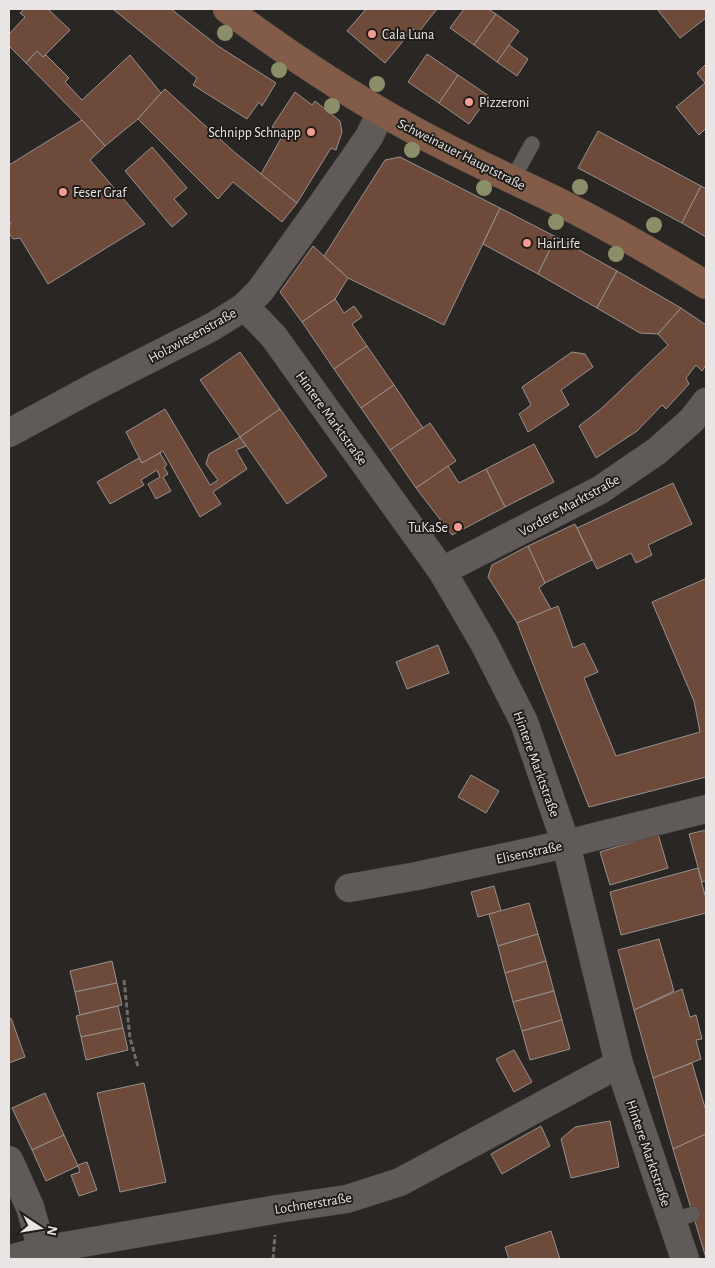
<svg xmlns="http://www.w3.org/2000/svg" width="715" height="1268" font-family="'Alegreya Sans',sans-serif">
<rect width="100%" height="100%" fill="#2a2624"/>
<g fill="#6d4a39" stroke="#97918f">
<polygon points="24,9 48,9 70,30 43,57 37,51 26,63 9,46 9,34 25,17 20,13"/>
<polygon points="113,9 171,9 218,46 276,83 262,106 259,102 247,119 193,85 197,78"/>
<polygon points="366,9 437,9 418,33 413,29 385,63 347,31"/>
<polygon points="464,9 488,9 496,14 474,45 450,28"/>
<polygon points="657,9 706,9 706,18 680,38"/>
<polygon points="496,14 519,31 497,62 474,45"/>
<polygon points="509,45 528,59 517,76 497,62"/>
<polygon points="37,51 43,57 46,55 69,78 65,82 82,100 130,55 161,93 138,119 105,146 82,120 26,63"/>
<polygon points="427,54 458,75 439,103 408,82"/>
<polygon points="706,64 706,128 699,135 676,107 705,83 697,73"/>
<polygon points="458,75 489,96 469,124 439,103"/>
<polygon points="165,89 233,151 297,203 282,222 233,182 218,199 138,119 161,93"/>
<polygon points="295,92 312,105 315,101 340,121 342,132 336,150 331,148 297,203 261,174 284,133 272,127"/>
<polygon points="82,120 105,146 90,160 145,224 48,284 20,238 13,239 9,233 9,225 11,224 9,220 9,165"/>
<polygon points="598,131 701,186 682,223 578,168"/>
<polygon points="152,147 187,188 174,199 187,214 172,227 125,171"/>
<polygon points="400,157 500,208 444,325 348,278 324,256 385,160"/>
<polygon points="701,186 706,189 706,237 682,223"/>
<polygon points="500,208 556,237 538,274 483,244"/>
<polygon points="556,237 617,271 597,308 538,274"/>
<polygon points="313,246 348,278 335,299 302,322 280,292"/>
<polygon points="617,271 681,308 658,334 640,333 597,308"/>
<polygon points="335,299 344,313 354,306 362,317 352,324 367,346 334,369 302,322"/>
<polygon points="681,308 706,325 706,365 702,371 696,365 686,378 689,384 666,409 662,405 637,431 596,458 579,426 602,408 668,345 658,334"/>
<polygon points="367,346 394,385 361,408 334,369"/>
<polygon points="240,352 280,409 240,437 200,380"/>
<polygon points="572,352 585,354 593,367 561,390 569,405 528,432 519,414 531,405 522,387"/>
<polygon points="394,385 423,428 390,450 361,408"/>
<polygon points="165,409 210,485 218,480 206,464 209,454 240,437 246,446 236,450 247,469 213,492 221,504 200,517 163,451 142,463 126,432"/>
<polygon points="280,409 327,476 287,504 240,437"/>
<polygon points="430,423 456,461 416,488 390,450"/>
<polygon points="534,444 554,482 505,507 486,469"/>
<polygon points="160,453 167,465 164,467 168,474 163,477 171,491 156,499 148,484 160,477 157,470 141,480 144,485 110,504 97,482 139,458 142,463"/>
<polygon points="448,466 459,483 486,469 505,507 452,535 416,488"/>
<polygon points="673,483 692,524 648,545 652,555 636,563 631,553 597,569 577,528"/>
<polygon points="575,524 592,560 545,583 528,546"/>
<polygon points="528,546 545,583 539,588 551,609 517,623 488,577 492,565"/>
<polygon points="705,579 706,582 706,777 589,807 517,623 558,606 573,648 584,643 598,672 584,678 616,756 700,732 694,701 652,602"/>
<polygon points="438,645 449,673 407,689 396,662"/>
<polygon points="471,775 499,791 486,813 458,797"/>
<polygon points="706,830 706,881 702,882 689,834"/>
<polygon points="658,834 668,868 610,885 600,852"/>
<polygon points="698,868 706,899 706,913 621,935 610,892"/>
<polygon points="494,886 501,911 478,917 471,892"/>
<polygon points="529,903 538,934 498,946 489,914"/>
<polygon points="538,934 546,961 505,973 498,946"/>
<polygon points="659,939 674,991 634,1010 618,950"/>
<polygon points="112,961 117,983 75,992 70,971"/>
<polygon points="546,961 554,991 513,1002 505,973"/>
<polygon points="117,983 122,1005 80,1015 75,992"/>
<polygon points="682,989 690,1017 696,1015 702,1039 696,1040 701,1059 653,1078 634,1010"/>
<polygon points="554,991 562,1020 522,1031 513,1002"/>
<polygon points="118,1006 123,1028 81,1037 76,1016"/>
<polygon points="11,1018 25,1057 9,1063 9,1019"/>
<polygon points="562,1020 570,1049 530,1060 522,1031"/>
<polygon points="123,1028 128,1050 86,1060 81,1037"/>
<polygon points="514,1050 532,1082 514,1092 496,1059"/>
<polygon points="692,1063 706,1111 706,1134 673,1149 653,1078"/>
<polygon points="144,1083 166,1182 120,1192 97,1093"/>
<polygon points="45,1093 64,1135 32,1150 12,1108"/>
<polygon points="610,1121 619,1167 571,1178 561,1139 575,1127"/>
<polygon points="541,1126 550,1146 502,1174 491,1154"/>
<polygon points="706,1134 706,1258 673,1149"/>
<polygon points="64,1135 78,1166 46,1181 32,1150"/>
<polygon points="87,1162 97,1190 79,1196 71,1175 80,1172 78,1165"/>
<polygon points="551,1231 560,1259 509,1259 505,1247"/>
</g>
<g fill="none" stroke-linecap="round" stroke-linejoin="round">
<g stroke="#464241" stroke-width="16">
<g id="lane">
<polyline points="512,180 532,144"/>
<polyline points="672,1221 693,1214"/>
</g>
</g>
<g stroke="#464241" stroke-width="29">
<g id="street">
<polyline points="244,307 259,321 274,337 442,571 484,643 524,722 566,844 619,1064 685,1259"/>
<polyline points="9,433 94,387 212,327 244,307 260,291 323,203 369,137 381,112"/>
<polyline points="442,571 600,490 657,451 692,420 706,402"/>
<polyline points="349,888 417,876 566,844 706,809"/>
<polyline points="9,1160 30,1207 42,1250"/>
<polyline points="11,1259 42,1250 278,1209 347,1199 400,1182 619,1064"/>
</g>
</g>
<g stroke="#464241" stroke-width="29">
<path id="secondary" d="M227 9C285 52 344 92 408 127 457 155 510 178 561 203 610 228 659 256 706 285"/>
</g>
<g stroke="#6f6c6a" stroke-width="3" stroke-dasharray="5 2.5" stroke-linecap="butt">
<polyline points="124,980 130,1038 138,1067"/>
<polyline points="273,1259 275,1235"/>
</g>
<use href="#lane" stroke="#605b59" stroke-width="15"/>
<use href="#street" stroke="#605b59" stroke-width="28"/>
<use href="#secondary" stroke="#825c48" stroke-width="28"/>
</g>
<g fill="#8c8e6a">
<circle cx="225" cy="33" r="8"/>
<circle cx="279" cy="70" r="8"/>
<circle cx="377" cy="84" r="8"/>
<circle cx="332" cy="106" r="8"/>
<circle cx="412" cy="150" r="8"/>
<circle cx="580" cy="187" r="8"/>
<circle cx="484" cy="188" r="8"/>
<circle cx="556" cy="222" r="8"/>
<circle cx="654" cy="225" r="8"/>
<circle cx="616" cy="254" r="8"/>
</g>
<g fill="#f59c92" stroke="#201c1a" stroke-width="2">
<circle cx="372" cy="34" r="5"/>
<circle cx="469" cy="102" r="5"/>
<circle cx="311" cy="132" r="5"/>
<circle cx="63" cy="192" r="5"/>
<circle cx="527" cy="243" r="5"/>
<circle cx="458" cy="527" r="5"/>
</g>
<g text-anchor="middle" stroke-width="4" stroke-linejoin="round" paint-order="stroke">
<g font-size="14" fill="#e8e5e4" stroke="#201c1a" text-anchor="start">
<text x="382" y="39">Cala Luna</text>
<text x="479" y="107">Pizzeroni</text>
<text x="301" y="137" text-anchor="end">Schnipp Schnapp</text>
<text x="73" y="197">Feser Graf</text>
<text x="537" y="248">HairLife</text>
<text x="448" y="532" text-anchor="end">TuKaSe</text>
</g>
<g font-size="14" fill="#e8e5e4" stroke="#201c1a">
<text transform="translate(462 154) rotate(27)" y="5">Schweinauer Hauptstraße</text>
<text transform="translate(192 335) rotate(-29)" y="5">Holzwiesenstraße</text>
<text transform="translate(332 418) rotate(54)" y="5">Hintere Marktstraße</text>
<text transform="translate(569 505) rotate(-29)" y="5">Vordere Marktstraße</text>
<text transform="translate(537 764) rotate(70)" y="5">Hintere Marktstraße</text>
<text transform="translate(529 852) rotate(-12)" y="5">Elisenstraße</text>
<text transform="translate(649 1153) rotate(71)" y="5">Hintere Marktstraße</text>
<text transform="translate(313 1203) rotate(-9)" y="5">Lochnerstraße</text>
</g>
</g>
<rect width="715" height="1268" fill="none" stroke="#e8e5e4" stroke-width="20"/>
<g transform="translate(40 1228) rotate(102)" stroke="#201c1a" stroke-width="4" paint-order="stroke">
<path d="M0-4L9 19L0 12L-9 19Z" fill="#e8e5e4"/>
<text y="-8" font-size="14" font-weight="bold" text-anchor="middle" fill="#e8e5e4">N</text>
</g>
</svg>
